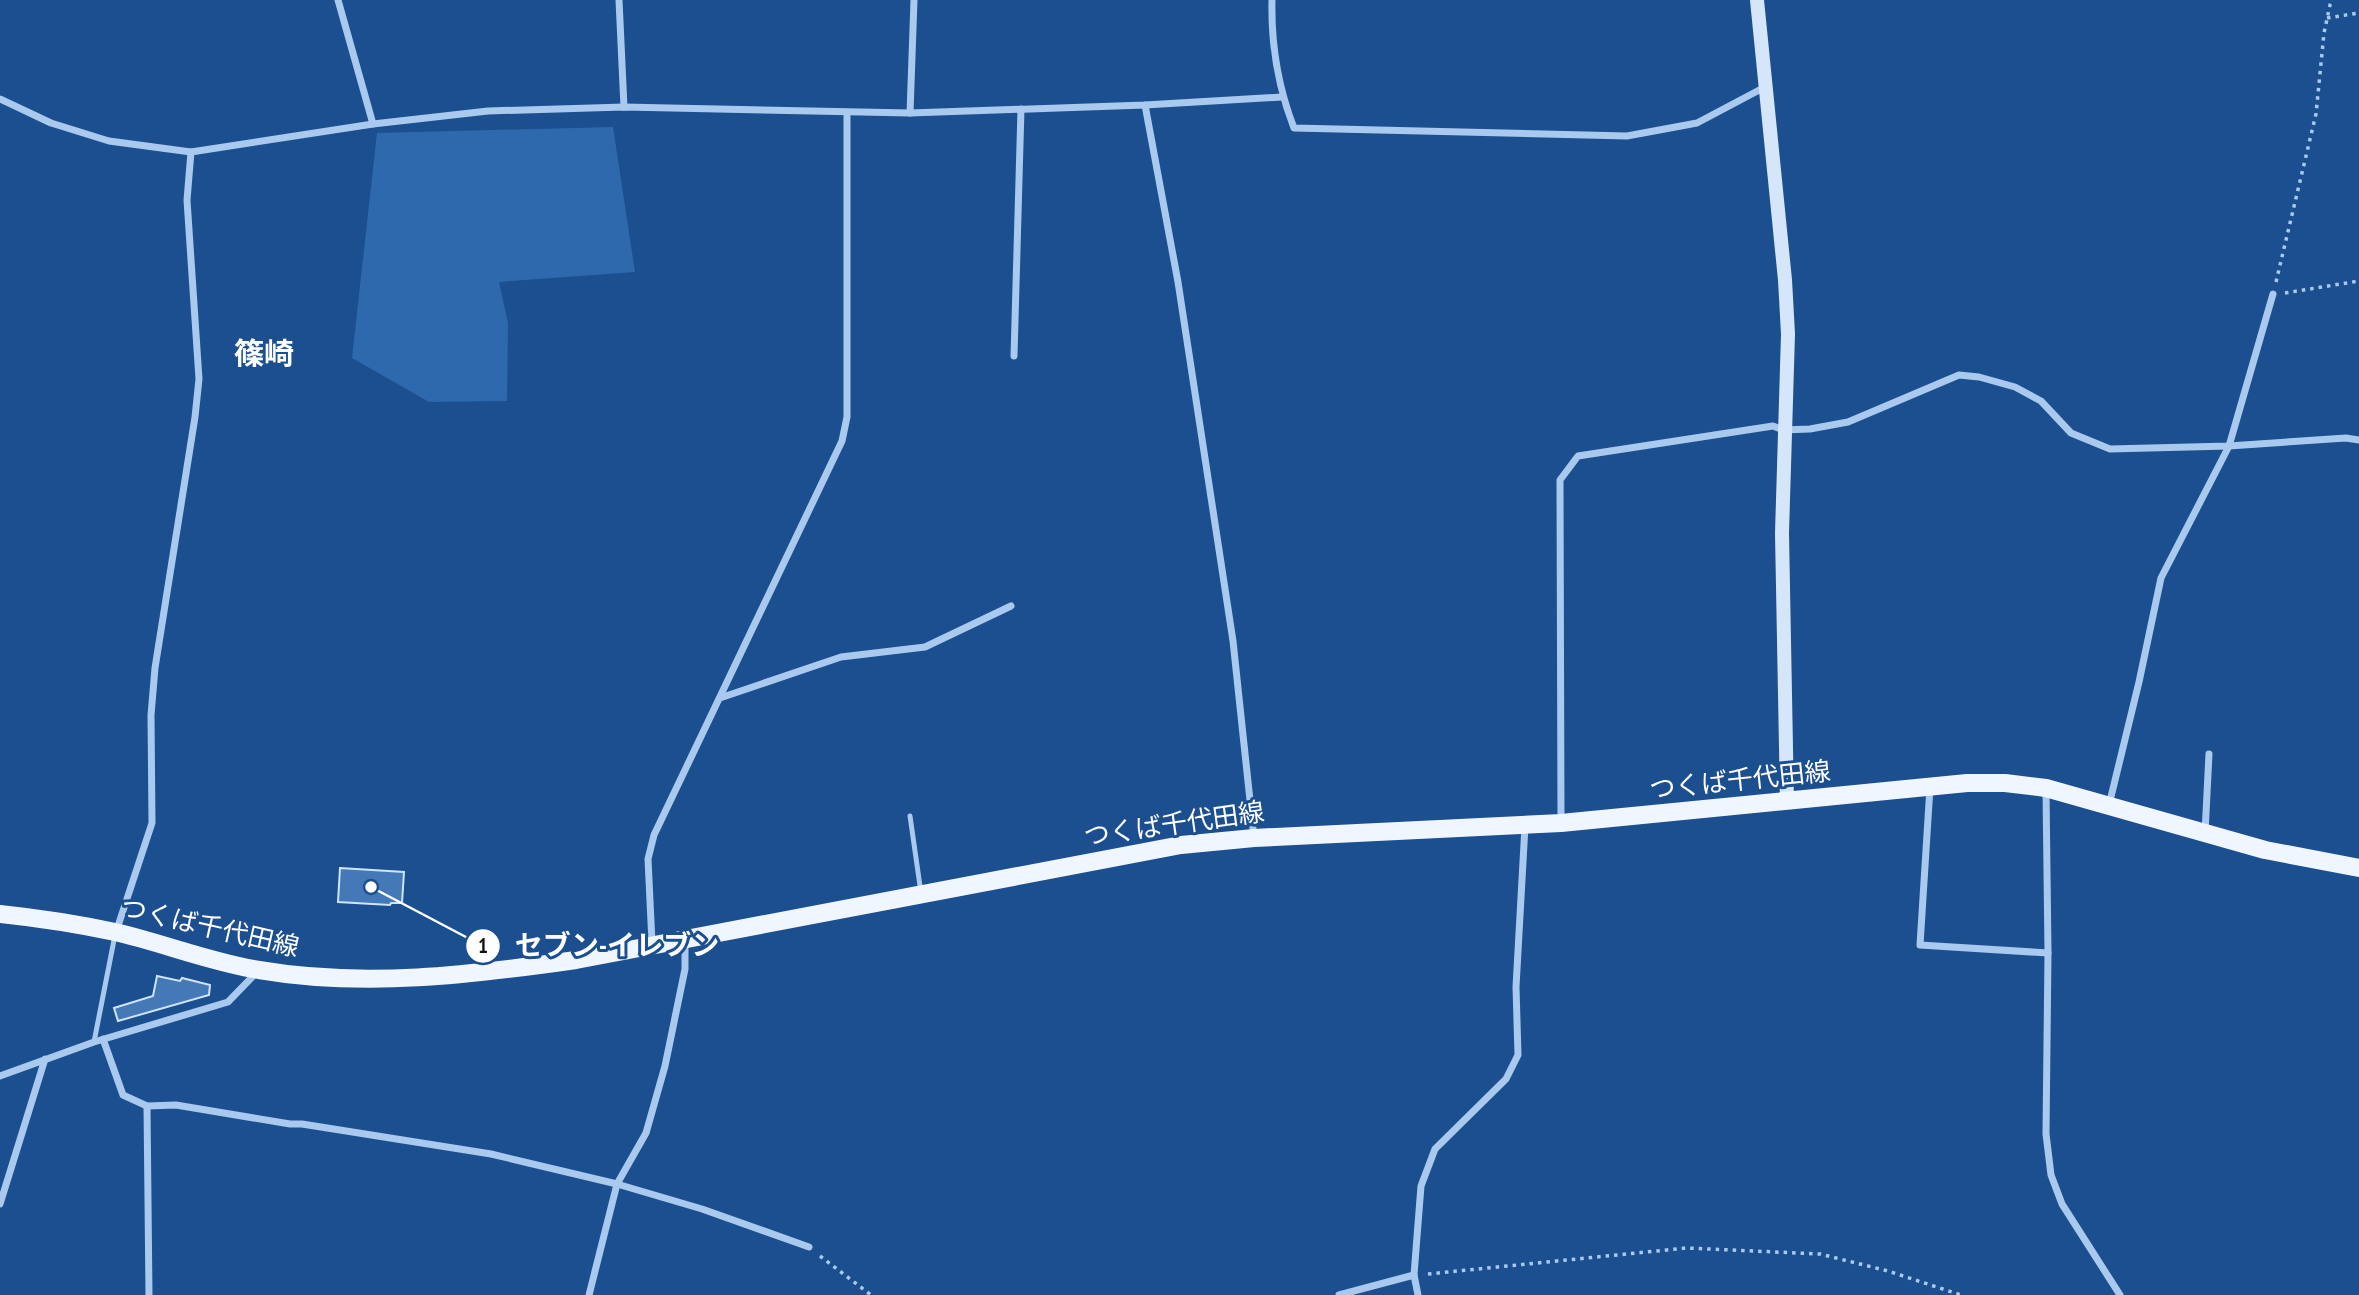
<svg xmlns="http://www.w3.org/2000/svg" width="2359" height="1295" font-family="'PT Sans Narrow','Noto Sans JP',sans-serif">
<rect width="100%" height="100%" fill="#1b4f8f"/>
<polygon fill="#2e69ad" points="613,127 635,272 499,282 508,323 507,401 429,402 352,358 377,133"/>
<g fill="#4478b7" stroke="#cfe3fa" stroke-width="2">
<polygon points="340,868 404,872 402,903 391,903 390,905 338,902"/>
<polygon points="157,976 180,981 182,978 210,985 209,995 118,1021 114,1008 153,996"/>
</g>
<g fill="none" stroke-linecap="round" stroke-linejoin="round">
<g stroke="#a9c9ee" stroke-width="3.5" stroke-dasharray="3.5 5" stroke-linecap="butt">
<polyline points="2327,18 2359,13"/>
<polyline points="2276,282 2316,114 2324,33 2330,5 2333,0"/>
<polyline points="2285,293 2359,281"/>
<polyline points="820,1256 871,1295"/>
<polyline points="1428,1274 1686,1248 1820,1254 1888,1271 1961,1295"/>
</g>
<g stroke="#a9c9ee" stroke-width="5">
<polyline points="910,816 921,893"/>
<polyline points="94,1042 115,935"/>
</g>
<g stroke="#a9c9ee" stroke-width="7">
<polyline points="338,0 373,124"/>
<polyline points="619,0 624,107"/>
<path d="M1272 0C1271 45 1278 87 1294 128L1627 136 1697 123 1765 87"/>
<polyline points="0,99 51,123 109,141 191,152 373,124 488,111 624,107 910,113 1145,105 1282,97"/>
<polyline points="1145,105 1178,282 1233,641 1254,838"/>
<polyline points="910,113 914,0"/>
<polyline points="1014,356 1021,109"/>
<polyline points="720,698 841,657 925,647 1011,606"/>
<polyline points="1930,787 1920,945 2048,953"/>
<polyline points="2046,790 2048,953 2046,1134 2051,1175 2062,1204 2120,1295"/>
<polyline points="2109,805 2139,682 2161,578 2229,446 2273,294"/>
<polyline points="1561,822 1560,480 1578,456 1773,426 1783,430 1810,429 1848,422 1959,375 1979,377 2015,387 2041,401 2071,433 2110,449 2229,446 2346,438 2359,440"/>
<polyline points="2205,833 2209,754"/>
<polyline points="116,932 152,823 151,715 155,668 195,417 199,379 187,200 191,152"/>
<polyline points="652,943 648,859 654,835 842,441 847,417 847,113"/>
<polyline points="103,1039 123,1095 147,1106 176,1105 290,1124 302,1124 491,1154 617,1184 702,1209 809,1247"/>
<polyline points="0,1076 94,1042 228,1002 258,971"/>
<polyline points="147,1106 149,1295"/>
<polyline points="0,1204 45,1059"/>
<polyline points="589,1295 617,1184 646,1133 665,1066 685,969 685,941"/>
<polyline points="1339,1295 1414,1275"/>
<polyline points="1418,1295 1414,1275 1421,1186 1435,1149 1506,1079 1518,1055 1516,987 1525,826"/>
</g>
<polyline stroke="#d6e6fa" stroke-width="14" points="1757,0 1785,280 1788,334 1782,533 1787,802"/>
<path stroke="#f0f6ff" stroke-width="18" d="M0 914C38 918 77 924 115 932 163 943 210 962 259 970 364 988 471 975 576 960L1181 845 1254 838 1561 823 1967 783H2005L2046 788 2265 850 2359 868"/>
</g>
<g text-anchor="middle" stroke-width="6" stroke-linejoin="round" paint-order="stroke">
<g font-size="26" fill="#fff" stroke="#1b4f8f">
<text transform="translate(1740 780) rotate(-6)" y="9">つくば千代田線</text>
<text transform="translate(1174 824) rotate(-8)" y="9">つくば千代田線</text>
<text transform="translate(210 927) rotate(13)" y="9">つくば千代田線</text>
</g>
<g font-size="30" font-weight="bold" fill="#fff" stroke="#1b4f8f">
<text x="264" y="364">篠崎</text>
</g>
</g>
<path fill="none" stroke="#fff" stroke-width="2.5" d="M371 887L483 946"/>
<g fill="#fff" stroke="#1b4f8f" stroke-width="2.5">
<circle cx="371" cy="887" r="7"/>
<circle cx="483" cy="946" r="18"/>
</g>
<g font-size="21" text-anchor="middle" font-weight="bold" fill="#111">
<text x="483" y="953">1</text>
</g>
<g font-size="28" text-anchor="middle" font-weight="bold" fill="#fff" stroke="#1b4f8f" stroke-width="6" stroke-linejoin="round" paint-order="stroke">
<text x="617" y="955">セブン-イレブン</text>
</g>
</svg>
